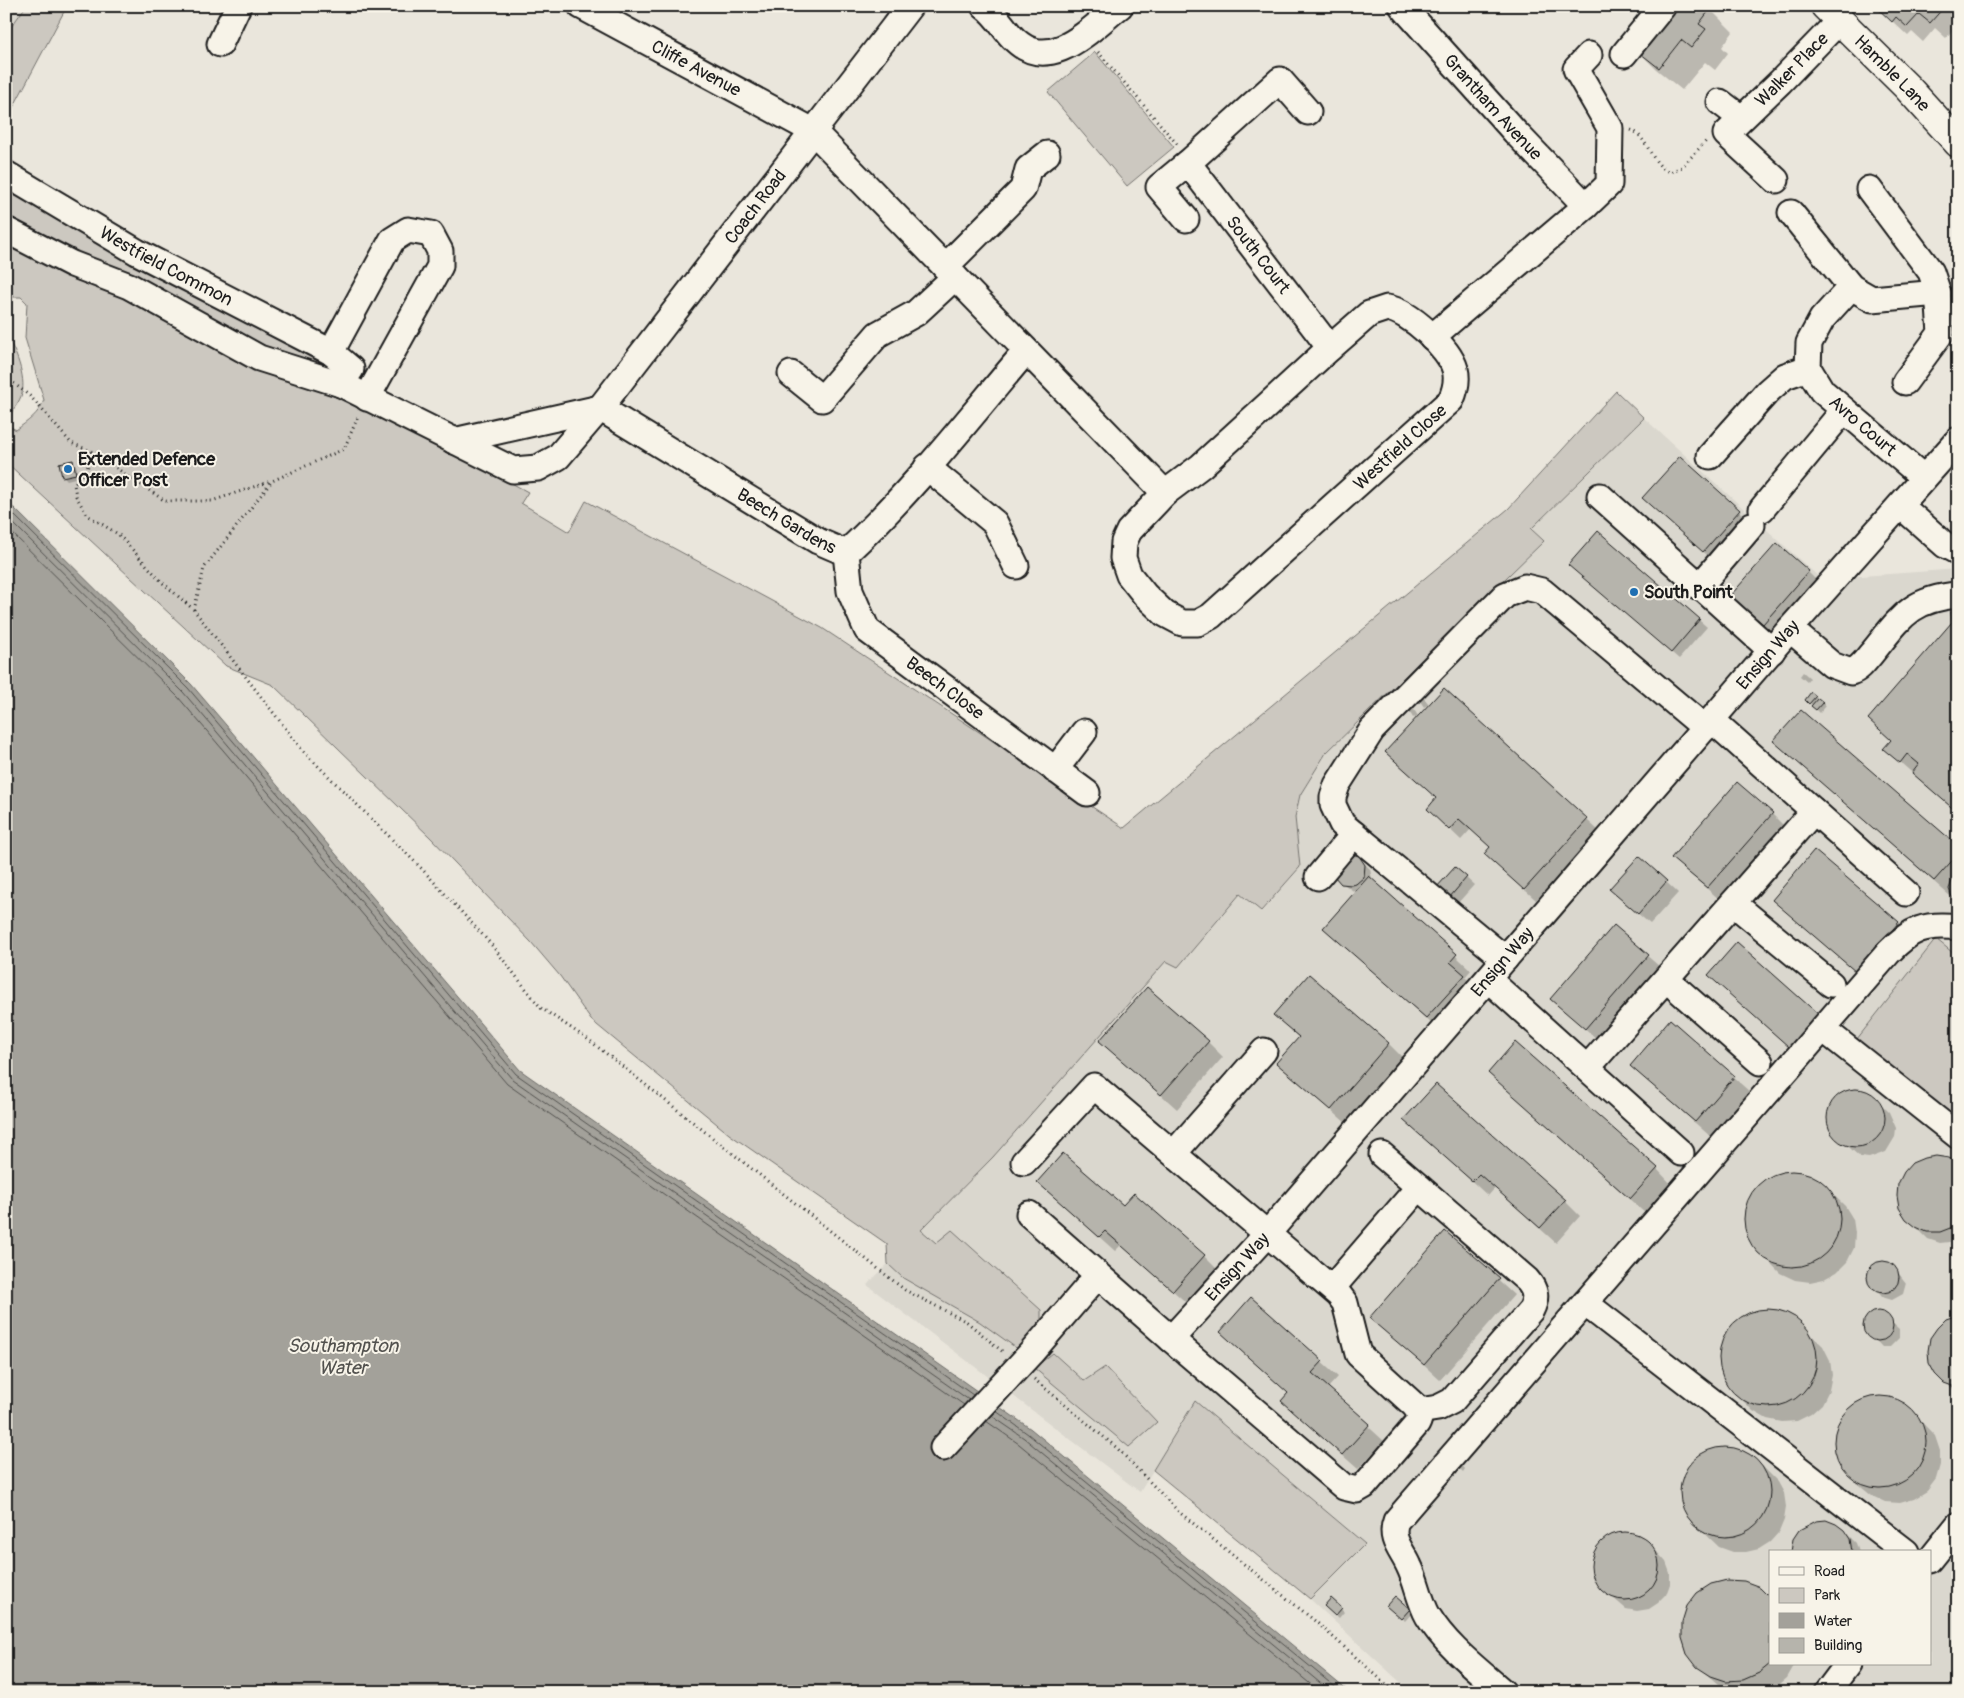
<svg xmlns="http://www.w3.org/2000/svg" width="1964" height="1698" font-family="Pangolin,sans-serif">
<rect width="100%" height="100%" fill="#eae6dc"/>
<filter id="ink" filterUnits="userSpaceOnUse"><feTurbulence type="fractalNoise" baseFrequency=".02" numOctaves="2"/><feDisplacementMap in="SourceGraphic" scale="10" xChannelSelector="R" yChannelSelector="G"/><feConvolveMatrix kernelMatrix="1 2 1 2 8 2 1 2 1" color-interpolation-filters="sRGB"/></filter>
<g filter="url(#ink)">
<g fill="#dad7ce" fill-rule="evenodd">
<polygon points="6,6 26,6 6,34"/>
<path d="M1644 418 1821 579 1958 569V1692H1411L1310 1599 1365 1544 1194 1402 1140 1492 867 1285 993 1157 1166 960 1178 966 1240 894 1262 911 1300 867 1295 817 1300 795 1326 753 1543 541 1531 529ZM1770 1552H1930V1664H1770Z"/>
</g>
<g fill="#ccc8c0" stroke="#74726e">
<polygon points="26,6 67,6 6,121 6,34"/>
<polygon points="1095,52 1174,147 1127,186 1048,92"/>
<path d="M33 195 326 356 454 452 528 492 521 503 569 532 586 501 822 628 1124 828 1508 509 1616 391 1644 418 1531 529 1544 541 1326 753 1300 795 1295 817 1300 867 1261 911 1240 894 1178 967 1166 961 993 1157 921 1230 936 1243 952 1230 1041 1310V1326L1019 1350 980 1322 903 1278 888 1264 887 1244 729 1134 591 1020 560 976 531 942 431 838 273 685 226 666 6 462V424L16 430C28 421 39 414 44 400L25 338 27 303 21 297H6V196Z"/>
<path d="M6 337C16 349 26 378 22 393 20 402 11 412 6 420Z"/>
<polygon points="1936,939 1958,957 1958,1127 1853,1044"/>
<polygon points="1053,1353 1084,1381 1105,1367 1157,1422 1129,1447 1034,1368"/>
<polygon points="1195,1401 1365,1544 1310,1599 1153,1470"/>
</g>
<polygon fill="#a3a19a" stroke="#6d6c68" points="6,500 191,684 520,1070 1031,1429 1349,1692 6,1692"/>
<g fill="#0003">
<polygon points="1707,6 1733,32 1722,47 1728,53 1715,70 1705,62 1682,90 1656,69 1633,46"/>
<polygon points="1876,6 1958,6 1958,24 1946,38 1935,28 1923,42 1912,32 1908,36"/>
<polygon points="1680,458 1751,522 1715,562 1655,509"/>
<polygon points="72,461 76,465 79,477 67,480 64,477"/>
<polygon points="1598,533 1707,627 1679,659 1578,572"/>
<polygon points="1808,572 1819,583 1775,635 1732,596"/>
<polygon points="1958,613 1958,813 1885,749 1892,741"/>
<polygon points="1803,672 1810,678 1807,682 1800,676"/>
<polygon points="1444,690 1599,831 1536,900 1497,865 1492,847 1471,829 1461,840 1440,820 1438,799"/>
<polygon points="1812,694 1826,706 1820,713 1810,703"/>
<polygon points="1422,696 1429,704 1424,707 1418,698"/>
<polygon points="1413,708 1418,716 1413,718 1408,709"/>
<polygon points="1775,741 1958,848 1958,899 1952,893 1950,896"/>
<polygon points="1772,814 1783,825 1719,899 1684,869"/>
<polygon points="1639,857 1678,893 1650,924 1622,900"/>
<polygon points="1362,861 1370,869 1372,879 1471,970 1465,977 1479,991 1442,1033 1325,928 1356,893 1338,880"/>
<polygon points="1455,868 1474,885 1457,904 1445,895"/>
<polygon points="1773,900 1898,923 1913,939 1872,986"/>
<polygon points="1614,927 1660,967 1598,1040 1552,999"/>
<polygon points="1709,975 1817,1015 1828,1026 1801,1057"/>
<polygon points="1275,1015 1388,1043 1404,1059 1347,1124 1278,1063 1299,1038"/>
<polygon points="1670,1021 1750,1092 1711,1137 1631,1066"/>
<polygon points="1101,1041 1208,1042 1223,1057 1177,1109"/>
<polygon points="1489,1073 1657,1169 1672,1185 1646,1214"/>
<polygon points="1853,1090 1870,1094 1889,1112 1896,1128 1895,1137 1886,1152 1869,1158 1860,1157 1833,1133 1828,1115 1831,1106 1836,1098"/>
<polygon points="1405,1120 1565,1201 1580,1216 1556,1243 1495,1188 1488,1196"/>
<polygon points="1958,1165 1958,1241 1940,1243 1928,1239 1907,1218"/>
<polygon points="1788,1172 1804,1174 1818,1180 1845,1206 1853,1219 1855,1233 1854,1248 1847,1262 1837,1272 1824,1279 1810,1282 1795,1280 1780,1273 1753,1245 1747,1230 1745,1214 1750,1199 1759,1186 1773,1176"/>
<polygon points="1038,1182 1204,1256 1219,1271 1189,1305 1121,1245 1115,1251"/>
<polygon points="1445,1232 1514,1295 1440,1380 1371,1317"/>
<polygon points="1883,1262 1893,1266 1906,1283 1903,1294 1892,1300 1882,1297 1868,1280 1873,1265"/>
<polygon points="1251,1299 1338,1377 1327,1389 1384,1441 1358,1469 1298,1416"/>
<polygon points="1764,1311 1780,1312 1795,1319 1823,1346 1830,1360 1832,1375 1829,1390 1822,1404 1811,1414 1797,1421 1782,1422 1767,1419 1753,1411 1727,1384 1721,1368 1720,1352 1725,1337 1735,1324 1748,1315"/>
<polygon points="1881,1313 1899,1329 1899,1338 1890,1347 1882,1347 1865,1329 1866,1320 1872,1314"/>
<polygon points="1958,1316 1958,1394 1936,1373"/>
<polygon points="1882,1398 1897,1401 1909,1409 1935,1436 1940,1451 1940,1465 1936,1479 1927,1491 1914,1499 1900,1503 1885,1502 1872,1496 1861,1487 1845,1471 1838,1458 1835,1444 1837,1430 1844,1416 1854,1406 1867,1400"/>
<polygon points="1726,1447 1740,1450 1752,1456 1778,1482 1784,1493 1786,1507 1784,1520 1779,1532 1770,1542 1759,1549 1746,1552 1733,1552 1719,1547 1692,1521 1684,1509 1681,1494 1682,1480 1688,1467 1698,1456 1712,1450"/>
<polygon points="1461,1464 1465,1469 1463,1472 1458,1467"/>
<polygon points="1844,1531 1856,1543 1859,1552 1792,1552"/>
<polygon points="1627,1533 1638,1535 1647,1541 1666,1562 1670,1573 1670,1584 1666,1595 1658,1603 1649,1609 1637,1611 1626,1609 1598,1585 1593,1575 1592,1565 1599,1545 1607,1538"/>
<polygon points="1759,1588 1770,1599 1770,1664 1795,1664 1787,1678 1774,1689 1766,1692 1727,1691 1698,1666"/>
<polygon points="1395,1597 1412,1613 1405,1621 1388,1606"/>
<polygon points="1331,1600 1344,1612 1339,1618 1326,1606"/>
</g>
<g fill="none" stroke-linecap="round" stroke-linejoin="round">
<g stroke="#52514e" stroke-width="1">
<polyline points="6,507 188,688 516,1074 973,1395"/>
<polyline points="6,516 183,692 512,1079 969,1400"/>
<polyline points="6,527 178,697 507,1084 964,1405"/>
<polyline points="996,1411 1028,1434 1341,1692"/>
<polyline points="992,1416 1024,1438 1331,1692"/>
<polyline points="986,1421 1019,1444 1320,1692"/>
</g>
</g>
<g fill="#b6b4ac" stroke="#1c1c1c">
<polygon points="1663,6 1709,6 1711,8 1699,24 1706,29 1691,48 1681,40 1659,68 1631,46"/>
<polygon points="1875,6 1945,6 1930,23 1919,14 1907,27 1896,17 1892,22"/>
<polygon points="1680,456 1740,510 1703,552 1642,498"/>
<polygon points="73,460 76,474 62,477 59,463"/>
<polygon points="1598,531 1700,619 1671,653 1568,565"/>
<polygon points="1777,543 1809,571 1763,624 1730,596"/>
<polygon points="1958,611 1958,813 1912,773 1919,764 1907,754 1900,763 1883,749 1891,740 1868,719 1952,622 1951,612"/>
<polygon points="1444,688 1588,819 1524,890 1484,854 1490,847 1459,819 1449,830 1427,809 1436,798 1385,752"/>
<polygon points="1811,692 1816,696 1809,704 1805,700"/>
<polygon points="1818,698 1823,702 1816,710 1811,706"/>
<polygon points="1801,710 1958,846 1958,854 1934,881 1773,741"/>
<polygon points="1737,782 1773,813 1707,888 1671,858"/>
<polygon points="1814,850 1899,922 1856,972 1772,900"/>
<polygon points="1348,853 1359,856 1365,865 1364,877 1356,884 1351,885 1341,884 1334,876"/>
<polygon points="1639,856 1667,881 1638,914 1609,889"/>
<polygon points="1455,867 1467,877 1449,898 1436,888"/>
<polygon points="1369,876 1457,954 1450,962 1465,975 1426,1018 1323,928"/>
<polygon points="1958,876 1958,901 1952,897 1949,889 1952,881"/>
<polygon points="1614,925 1649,955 1585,1029 1550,999"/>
<polygon points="1737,942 1818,1014 1789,1047 1708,975"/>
<polygon points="1309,974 1389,1043 1331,1110 1276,1063 1299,1037 1273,1015"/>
<polygon points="1147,987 1209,1041 1161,1095 1099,1041"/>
<polygon points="1670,1019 1735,1076 1695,1122 1630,1066"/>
<polygon points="1515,1042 1658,1168 1630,1199 1488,1073"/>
<polygon points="1436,1084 1566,1200 1540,1228 1479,1174 1472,1181 1403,1120"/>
<circle cx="1856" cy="1118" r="29"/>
<polygon points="1063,1153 1123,1205 1134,1193 1205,1255 1173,1291 1105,1231 1099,1237 1037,1182"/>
<polygon points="1936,1156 1949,1158 1958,1163 1958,1225 1940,1232 1927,1232 1916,1227 1906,1219 1899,1208 1897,1196 1898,1184 1904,1172 1912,1163 1924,1158"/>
<circle cx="1792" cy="1219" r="48"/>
<polygon points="1445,1231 1500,1278 1424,1365 1369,1318"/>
<circle cx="1883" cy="1277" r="16"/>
<polygon points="1251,1297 1323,1361 1312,1373 1370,1424 1342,1455 1281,1401 1288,1393 1220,1332"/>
<circle cx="1768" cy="1358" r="49"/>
<circle cx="1878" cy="1326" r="15"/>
<polygon points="1958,1315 1958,1388 1944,1383 1935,1374 1929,1363 1928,1351 1930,1338 1937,1328 1946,1319"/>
<circle cx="1880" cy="1442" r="46"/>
<circle cx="1725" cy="1492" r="45"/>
<polygon points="1826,1520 1836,1524 1844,1530 1850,1539 1852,1552 1791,1552 1793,1539 1799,1530 1816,1521"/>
<circle cx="1625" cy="1566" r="34"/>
<polygon points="1727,1580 1744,1581 1760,1587 1770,1597 1770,1664 1759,1673 1743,1680 1726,1681 1711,1676 1697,1667 1687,1654 1682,1638 1682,1622 1687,1606 1697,1593 1711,1584"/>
<polygon points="1395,1596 1410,1609 1401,1619 1386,1606"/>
<polygon points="1331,1598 1342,1608 1335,1616 1324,1606"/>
</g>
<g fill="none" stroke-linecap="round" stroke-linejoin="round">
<g stroke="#1c1c1c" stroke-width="29">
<g id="minor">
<path id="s1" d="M581 6 813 131 1165 493"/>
<path d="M984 6C997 15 1004 30 1015 40 1051 74 1091 28 1120 6"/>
<path id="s2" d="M1402 6 1515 132 1586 206 1432 337"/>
<polyline points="220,44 238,6"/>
<polyline points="1624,54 1663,6"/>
<polyline points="1720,102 1741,118"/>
<path id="s3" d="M1308 112 1280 80 1188 163 1330 348"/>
<path id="s4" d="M6 174 137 252 331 352 351 369 341 384 513 470 538 468 558 457 600 408 910 6"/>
<path id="s5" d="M1776 180 1726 134 1780 82 1840 20"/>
<polyline points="1869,189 1931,272 1938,293 1941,333 1905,382"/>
<polyline points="1586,206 1609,184 1610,128 1576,69 1589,55"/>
<polyline points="1791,213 1851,287 1872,299 1938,293"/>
<polyline points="1186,219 1159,187 1188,163"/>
<polyline points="6,230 72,264 129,286 259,358 341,384"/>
<polyline points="945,267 1023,189 1028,169 1047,154"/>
<path id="s6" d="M1851 287 1822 319 1809 343 1808 368 1822 391 1924 478"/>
<path d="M1387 308C1409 311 1449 348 1455 369 1458 380 1455 391 1451 400L1211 616 1198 623H1182L1165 614 1145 595 1129 575 1123 558 1124 542 1129 531 1165 493 1201 466 1330 348 1369 314Z"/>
<polyline points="331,352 392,240 408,230 431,234 440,251 440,266 367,398"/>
<polyline points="791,374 822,399 878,334 916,313 955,277"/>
<path id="s7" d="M454 441 600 408 818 541 846 553C912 492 968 419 1026 351"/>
<polyline points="1710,456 1768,391 1785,376 1808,368"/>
<polyline points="927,467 995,523 1016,566"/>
<polyline points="1600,496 1772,651"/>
<polyline points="1901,506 1945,545 1958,552"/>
<polyline points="1762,509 1844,410"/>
<path id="s8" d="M846 553 850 591 867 630 1087 793"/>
<polyline points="1699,587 1752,525"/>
<path d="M1790 629 1832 665 1851 672C1860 669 1865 661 1871 654 1900 619 1909 599 1958 595"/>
<polyline points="1712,720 1906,893"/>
<polyline points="1055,770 1084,732"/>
<polyline points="1354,834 1342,824 1333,805 1333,797 1337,785 1372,730 1505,595 1525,587 1542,591 1705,728"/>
<polyline points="1318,877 1354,834 1505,959"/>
<polyline points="1733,903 1831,984"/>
<polyline points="1488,979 1681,1153"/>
<polyline points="1666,979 1760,1062"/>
<polyline points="1823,1029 1958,1136"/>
<polyline points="1588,1067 1814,811"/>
<polyline points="1174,1153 1264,1051"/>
<path d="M1382 1155 1527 1280C1536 1290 1537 1298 1531 1310L1452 1401 1438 1408 1419 1411"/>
<path d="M1024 1162 1094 1086 1339 1295 1345 1303 1358 1354 1414 1405C1420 1412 1421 1416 1417 1424L1364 1486 1357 1490 1344 1487 1171 1339 1029 1214"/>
<polyline points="1332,1288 1419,1187"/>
<polyline points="1585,1303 1906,1552"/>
<path id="s9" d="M1171 1339 1268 1233 1790 629 1958 440"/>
<polyline points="943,1448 1031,1353 1098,1275"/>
<polyline points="1930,1560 1958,1525"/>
<path d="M1503 1692C1477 1669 1446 1646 1428 1616 1419 1600 1417 1582 1409 1566 1402 1550 1389 1539 1396 1521L1889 952C1911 929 1925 923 1958 927"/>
<polyline points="1827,1692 1848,1664"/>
</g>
</g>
<g stroke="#1c1c1c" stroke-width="31">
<g id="major">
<path id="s10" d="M1825 6 1907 87 1958 143"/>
</g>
</g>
<g stroke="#1c1c1c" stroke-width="3" stroke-dasharray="1 4" stroke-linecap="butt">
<polyline points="1098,52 1177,144"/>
<path d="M1631 130C1648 136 1651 166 1670 172L1682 167 1707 140"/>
<polyline points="1949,165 1958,176"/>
<polyline points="6,377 31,397 71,443 91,451 87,470 74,484 76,496 87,515 118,534 163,583 194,610 303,751 422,869 490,943 541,1008 589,1040 905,1290 967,1322 1003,1352"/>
<polyline points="91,451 165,501 212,501 271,481"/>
<polyline points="194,610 204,568 272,481 344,449 358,417"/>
<polyline points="1034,1379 1117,1448 1179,1512 1315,1621 1395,1692"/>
</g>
<use href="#minor" stroke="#f7f3e8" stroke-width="25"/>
<use href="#major" stroke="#f7f3e8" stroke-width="28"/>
</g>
</g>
<g fill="#1f6fb2" stroke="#f7f3e8" stroke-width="2">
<circle cx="68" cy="469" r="5"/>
<circle cx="1634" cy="592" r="5"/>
</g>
<g text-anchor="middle" stroke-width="4" stroke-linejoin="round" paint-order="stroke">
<g font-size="18" fill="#1c1c1c" stroke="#f7f3e8">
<text dy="6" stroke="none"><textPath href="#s1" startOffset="131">Cliffe Avenue</textPath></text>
<text dy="6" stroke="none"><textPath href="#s5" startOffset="160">Walker Place</textPath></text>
<text dy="6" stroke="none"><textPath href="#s10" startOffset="95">Hamble Lane</textPath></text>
<text dy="6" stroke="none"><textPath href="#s2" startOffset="136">Grantham Avenue</textPath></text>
<text dy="6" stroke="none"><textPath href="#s4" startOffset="974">Coach Road</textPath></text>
<text dy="6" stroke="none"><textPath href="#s3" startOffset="282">South Court</textPath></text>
<text dy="6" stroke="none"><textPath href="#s4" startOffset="185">Westfield Common</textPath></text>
<text dy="6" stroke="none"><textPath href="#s6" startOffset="176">Avro Court</textPath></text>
<text transform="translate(1400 447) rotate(-42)" y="6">Westfield Close</text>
<text dy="6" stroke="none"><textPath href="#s7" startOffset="368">Beech Gardens</textPath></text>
<text dy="6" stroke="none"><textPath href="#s9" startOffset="908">Ensign Way</textPath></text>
<text dy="6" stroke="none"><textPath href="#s8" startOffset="178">Beech Close</textPath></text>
<text dy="6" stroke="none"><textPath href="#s9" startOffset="502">Ensign Way</textPath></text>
<text dy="6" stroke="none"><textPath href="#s9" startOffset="98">Ensign Way</textPath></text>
</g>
<g font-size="18" font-weight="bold" fill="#1c1c1c" stroke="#f7f3e8" text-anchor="start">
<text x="78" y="465">Extended Defence<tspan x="78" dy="21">Officer Post</tspan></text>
<text x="1644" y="598">South Point</text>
</g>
<g font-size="19" font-style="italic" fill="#52514e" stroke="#f7f3e8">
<text x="343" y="1352">Southampton<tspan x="343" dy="22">Water</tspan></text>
</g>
</g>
<rect width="1964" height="1698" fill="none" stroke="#f7f3e8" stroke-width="25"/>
<rect x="12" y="12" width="1939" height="1673" fill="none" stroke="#1c1c1c" stroke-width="2" filter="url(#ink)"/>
<rect x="1769" y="1550" width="162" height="115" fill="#f7f3e8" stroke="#9f9d96"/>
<rect x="1779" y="1567" width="25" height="8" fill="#f7f3e8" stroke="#9f9d96"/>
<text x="1814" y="1576" font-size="15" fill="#1c1c1c">Road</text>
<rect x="1779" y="1588" width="25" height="15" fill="#ccc8c0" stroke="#9f9d96"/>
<text x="1814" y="1600" font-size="15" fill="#1c1c1c">Park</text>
<rect x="1779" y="1613" width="25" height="15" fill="#a3a19a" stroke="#9f9d96"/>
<text x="1814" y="1626" font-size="15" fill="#1c1c1c">Water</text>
<rect x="1779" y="1638" width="25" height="15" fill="#b6b4ac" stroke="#9f9d96"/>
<text x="1814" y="1650" font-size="15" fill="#1c1c1c">Building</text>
</svg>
